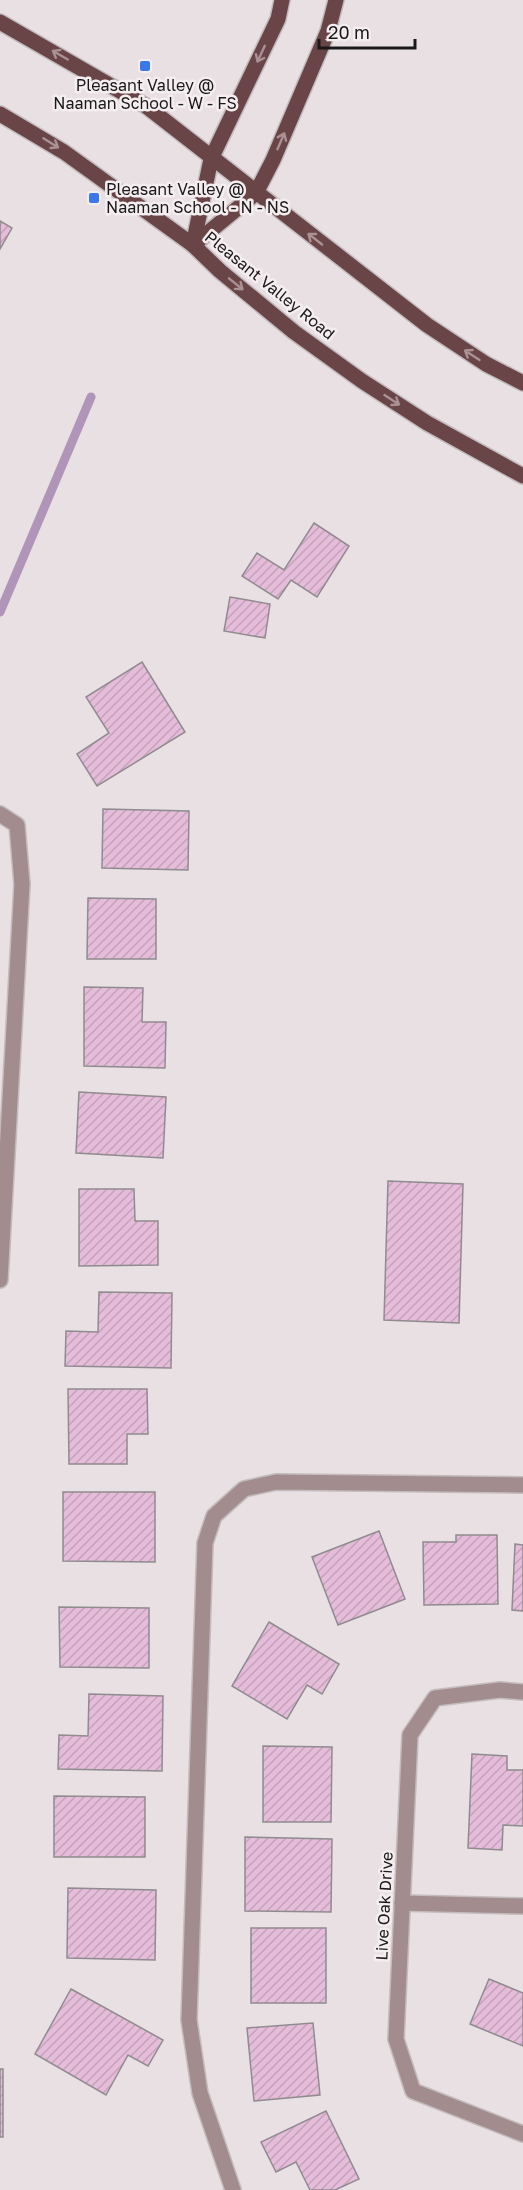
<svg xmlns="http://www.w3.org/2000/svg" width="523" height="2190" font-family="'Golos Text',sans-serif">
<defs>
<pattern id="building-hatch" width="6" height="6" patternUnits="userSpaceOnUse" patternTransform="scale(1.5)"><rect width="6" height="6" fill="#e5bdda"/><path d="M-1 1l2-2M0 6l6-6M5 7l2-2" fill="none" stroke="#c4a2ba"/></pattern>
</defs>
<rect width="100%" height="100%" fill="#e8e0e3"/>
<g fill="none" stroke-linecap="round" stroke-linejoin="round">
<polyline stroke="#b095b9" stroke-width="9" points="0,612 91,397"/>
</g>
<g fill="url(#building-hatch)" stroke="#908b8f" stroke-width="1.5">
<polygon points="0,221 12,228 0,249"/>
<polygon points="314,523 349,546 317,597 291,580 278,599 242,576 257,553 284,570"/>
<polygon points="230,597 270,604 265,638 224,631"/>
<polygon points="142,662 185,732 97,786 77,754 109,733 86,697"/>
<polygon points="103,809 189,811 188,870 102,868"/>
<polygon points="88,898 156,899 156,959 87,959"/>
<polygon points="84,987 143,988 142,1022 166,1022 165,1068 84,1066"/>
<polygon points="79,1092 166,1097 163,1158 76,1153"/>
<polygon points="388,1181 463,1184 459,1323 384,1320"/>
<polygon points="79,1189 134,1189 135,1221 158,1221 158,1265 79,1266"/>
<polygon points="99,1292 172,1293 171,1368 65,1366 66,1331 98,1332"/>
<polygon points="68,1389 147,1389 148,1434 127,1434 127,1464 69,1464"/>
<polygon points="63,1492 155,1492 155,1562 63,1561"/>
<polygon points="379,1531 405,1599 338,1625 312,1557"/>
<polygon points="456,1535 497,1535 498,1604 424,1605 423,1542 456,1542"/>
<polygon points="515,1544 523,1545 523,1611 512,1610"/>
<polygon points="59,1607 149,1608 149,1668 60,1667"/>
<polygon points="269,1622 339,1664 322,1694 307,1685 287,1719 232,1686"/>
<polygon points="89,1694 163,1696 162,1771 58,1769 59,1735 88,1736"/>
<polygon points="263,1746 332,1747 331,1822 263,1822"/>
<polygon points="472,1754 507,1756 507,1770 523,1770 523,1826 503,1825 502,1850 468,1848"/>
<polygon points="54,1796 145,1797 145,1857 54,1857"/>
<polygon points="245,1837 332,1839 331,1912 245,1911"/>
<polygon points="68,1888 156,1890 155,1960 67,1958"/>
<rect x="251" y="1928" width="75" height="75"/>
<polygon points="489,1979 523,1993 523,2046 470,2024"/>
<polygon points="71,1989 163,2040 148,2066 128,2055 106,2095 35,2054"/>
<polygon points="313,2023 320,2095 254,2101 247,2028"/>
<rect x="0" y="2069" width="3" height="68"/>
<polygon points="326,2111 359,2179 335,2190 310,2190 296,2162 276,2172 261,2142"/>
</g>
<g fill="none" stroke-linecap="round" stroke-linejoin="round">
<g stroke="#c3bcbe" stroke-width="18">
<g id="minor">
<polyline points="0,814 17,825 22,884 0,1280"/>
<polyline points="523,1692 500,1690 435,1698 410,1735 396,2039 413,2091 523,2134"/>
<polyline points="402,1903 523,1906"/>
<polyline points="233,2190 200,2093 189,2020 205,1543 214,1516 244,1489 276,1482 523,1485"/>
</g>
</g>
<g stroke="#c3bcbe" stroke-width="18">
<g id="major">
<polyline points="0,22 146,106 427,325 486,364 523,383"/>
<polyline points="0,114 64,152 193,245 220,271 294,332 362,381 427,423 523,476"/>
<polyline points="193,245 256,193 273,160 328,31 336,0"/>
<polyline points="193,245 211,159 278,19 282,0"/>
</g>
</g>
<use href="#minor" stroke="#a28c8d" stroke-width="15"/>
<use href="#major" stroke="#6a4548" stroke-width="15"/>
</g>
<defs><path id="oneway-shaft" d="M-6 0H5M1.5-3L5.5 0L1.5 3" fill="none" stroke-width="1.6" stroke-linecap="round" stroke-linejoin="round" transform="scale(1.5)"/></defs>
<g stroke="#a99194">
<use href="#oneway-shaft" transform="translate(261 54) rotate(115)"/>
<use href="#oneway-shaft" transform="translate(60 55) rotate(-150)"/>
<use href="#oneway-shaft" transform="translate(281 141) rotate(-67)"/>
<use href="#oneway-shaft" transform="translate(51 143) rotate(32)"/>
<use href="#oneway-shaft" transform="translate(315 239) rotate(-142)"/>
<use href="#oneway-shaft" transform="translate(236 284) rotate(39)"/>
<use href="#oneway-shaft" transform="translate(472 355) rotate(-147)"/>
<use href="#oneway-shaft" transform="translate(392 400) rotate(33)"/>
</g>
<g fill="#3b78e7" stroke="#f5eef0" stroke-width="2">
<rect x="139" y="60" width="12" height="12" rx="3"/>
<rect x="88" y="192" width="12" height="12" rx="3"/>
</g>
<g text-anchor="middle" stroke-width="5" stroke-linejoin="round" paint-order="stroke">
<g font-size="16" fill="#1a1818" stroke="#f5eef0">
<text x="145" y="91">Pleasant Valley @<tspan x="145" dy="18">Naaman School - W - FS</tspan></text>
<text x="106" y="195" text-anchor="start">Pleasant Valley @<tspan x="106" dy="18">Naaman School - N - NS</tspan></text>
</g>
<g font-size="16" fill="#1a1818" stroke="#f5eef0">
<text transform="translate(270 285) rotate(39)" y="6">Pleasant Valley Road</text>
<text transform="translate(384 1906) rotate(-87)" y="6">Live Oak Drive</text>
</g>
</g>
<path d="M319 39v9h96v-9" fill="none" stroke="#1a1818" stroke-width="3"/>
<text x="328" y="39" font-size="18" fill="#1a1818" stroke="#f5eef0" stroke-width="4.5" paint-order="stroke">20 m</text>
</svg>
